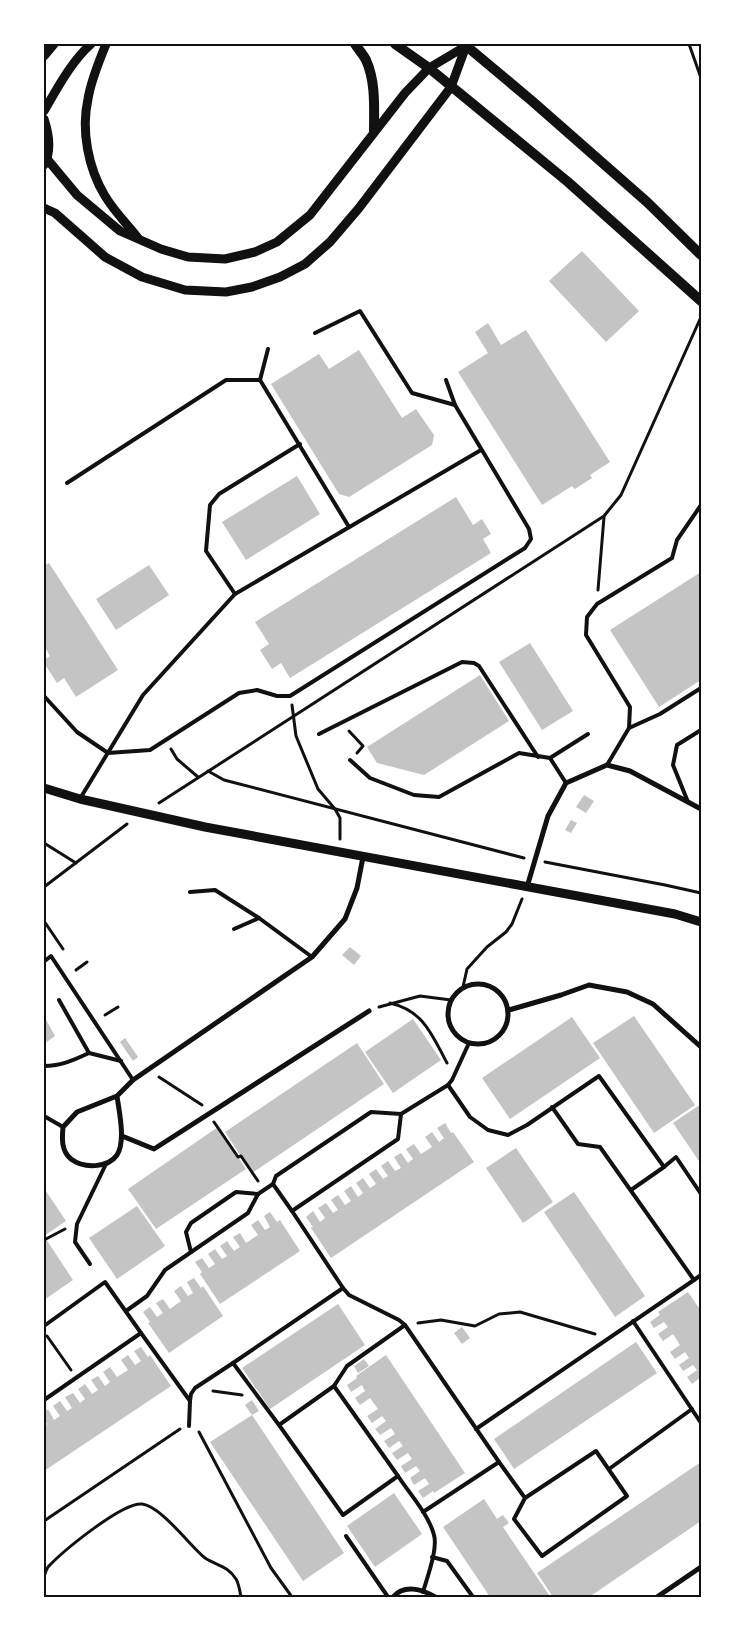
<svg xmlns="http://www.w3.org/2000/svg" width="745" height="1641" font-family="'Exo 2',sans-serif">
<rect width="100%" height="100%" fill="#fff"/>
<g fill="#c4c4c4">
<polygon points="582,251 639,311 606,342 549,281"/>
<polygon points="488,323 501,345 526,330 610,462 590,475 592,478 575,489 572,486 542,505 458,372 488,353 475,332"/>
<polygon points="359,350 402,418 416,409 434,435 432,445 349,497 339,494 271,384 319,354 329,369"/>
<polygon points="297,476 320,514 246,560 222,522"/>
<polygon points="456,497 473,525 482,519 491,534 483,539 491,553 290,678 281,663 272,669 260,650 269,644 255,622"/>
<polygon points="49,563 118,670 76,697 64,678 57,683 44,663 44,660 50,656 44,646 44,566"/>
<polygon points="149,565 169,595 116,630 96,599"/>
<polygon points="701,572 701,680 659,707 610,630"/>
<polygon points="530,643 573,711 542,730 499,662"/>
<polygon points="480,675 509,721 424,775 377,763 367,747"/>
<polygon points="584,795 594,801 586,813 576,807"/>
<polygon points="571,820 577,823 571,833 565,830"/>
<polygon points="350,947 361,956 354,965 342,955"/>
<polygon points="44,1016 55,1036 44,1044"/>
<polygon points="634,1016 695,1105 654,1133 593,1043"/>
<polygon points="572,1017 600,1058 510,1119 482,1078"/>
<polygon points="413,1019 441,1060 393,1093 365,1052"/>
<polygon points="125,1038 138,1057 133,1061 120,1042"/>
<polygon points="357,1043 384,1084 252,1173 225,1132"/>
<polygon points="701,1104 701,1164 673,1123"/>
<polygon points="445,1123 451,1133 453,1132 474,1162 331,1258 311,1228 313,1227 306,1217 313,1211 320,1222 325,1218 318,1208 326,1203 333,1213 338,1210 331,1200 338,1195 345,1205 351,1201 344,1191 351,1186 358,1197 363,1193 356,1183 363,1178 370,1188 376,1184 369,1174 376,1169 383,1179 388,1176 381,1166 388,1161 395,1171 401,1168 394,1157 401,1153 408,1163 413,1159 406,1149 414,1144 421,1154 432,1147 425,1137 432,1132 439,1142 444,1138 437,1128"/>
<polygon points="218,1127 246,1169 156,1229 128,1189"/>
<polygon points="516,1148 553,1202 523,1223 486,1168"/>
<polygon points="44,1188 66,1221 44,1236"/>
<polygon points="574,1192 645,1296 615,1317 544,1212"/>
<polygon points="137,1206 165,1246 117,1279 89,1238"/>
<polygon points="270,1212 277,1222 280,1220 300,1251 220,1304 200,1274 202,1272 195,1262 202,1258 209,1268 215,1264 208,1254 215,1249 222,1259 227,1256 220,1246 227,1241 234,1251 240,1247 233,1237 240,1233 246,1243 258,1235 251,1225 258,1220 265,1230 270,1227 264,1216"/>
<polygon points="46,1239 73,1280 44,1300 44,1240"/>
<polygon points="194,1278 201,1288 203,1286 223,1316 169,1353 148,1323 150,1322 143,1312 150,1307 157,1317 163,1313 156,1303 163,1299 170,1309 181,1301 174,1291 181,1286 188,1296 193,1293 187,1282"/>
<polygon points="688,1292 701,1311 701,1377 692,1384 687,1377 697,1370 693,1365 683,1371 679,1365 689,1358 685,1352 675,1359 670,1352 680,1345 673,1334 663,1341 658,1334 668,1327 664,1322 654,1328 650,1322 660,1315 658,1312"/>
<polygon points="338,1304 365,1345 270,1409 242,1368"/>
<polygon points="462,1327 470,1338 462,1344 454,1333"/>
<polygon points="636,1342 657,1373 514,1469 494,1439"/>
<polygon points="141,1347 148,1357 150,1355 171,1386 44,1471 44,1427 47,1424 44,1419 44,1412 48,1409 54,1420 60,1416 53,1406 60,1401 67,1411 72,1408 65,1397 73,1393 80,1403 85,1399 78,1389 85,1384 92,1394 98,1390 91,1380 98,1376 105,1386 110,1382 103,1372 110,1367 117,1377 128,1370 121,1360 128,1355 135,1365 141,1361 134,1351"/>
<polygon points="386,1355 465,1473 434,1493 433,1491 423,1498 418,1491 429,1484 425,1478 414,1485 410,1478 420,1471 416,1466 405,1473 401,1466 412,1459 408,1453 397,1460 392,1453 403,1446 399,1441 389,1448 384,1441 395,1434 391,1428 380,1435 375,1429 386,1421 382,1416 372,1423 367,1416 378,1409 370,1398 360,1405 355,1398 365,1391 362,1385 351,1392 347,1385 357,1378 356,1376"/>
<polygon points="364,1359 369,1366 358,1373 354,1366"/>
<polygon points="252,1400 259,1411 252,1415 245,1405"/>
<polygon points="252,1415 344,1553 303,1581 210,1442"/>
<polygon points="701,1462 701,1521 589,1597 553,1597 537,1573"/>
<polygon points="394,1493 422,1534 375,1567 347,1526"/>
<polygon points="484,1499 497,1519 503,1515 509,1523 503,1527 549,1595 545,1597 490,1597 443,1527"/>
</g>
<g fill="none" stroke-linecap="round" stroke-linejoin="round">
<g stroke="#111" stroke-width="3">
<polyline points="689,44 701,78"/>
<polyline points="598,590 604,517"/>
<polyline points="292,705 296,736 318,789 335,809 340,818 340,839"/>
<polyline points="349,731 363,746 357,753"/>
<polyline points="171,749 177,759 198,777"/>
<polyline points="208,771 224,780 524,858"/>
<polyline points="159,803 604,516 621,495 701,317"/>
<polyline points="44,843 76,863"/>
<polyline points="545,862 665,885 701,893"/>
<polyline points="44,887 127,824"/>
<polyline points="44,921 63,949"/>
<polyline points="76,970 87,962"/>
<polyline points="463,987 467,969 487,947 506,932 512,924 522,899"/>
<path d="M390 1003C424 1011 432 1035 447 1063"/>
<polyline points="379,1007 420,996 451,1000"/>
<polyline points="105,1015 118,1007"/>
<polyline points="159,1077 202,1105"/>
<polyline points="214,1122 238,1157 241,1156 258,1181"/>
<polyline points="44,1240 65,1229"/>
<polyline points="418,1323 441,1320 475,1326 499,1314 520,1312 595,1334"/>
<polyline points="47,1336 71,1370"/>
<polyline points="213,1391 242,1395"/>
<polyline points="199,1432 271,1568 292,1597"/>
<polyline points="44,1521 180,1429"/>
<path d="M44 1577C45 1574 46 1570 48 1567 62 1552 122 1502 142 1504 161 1506 190 1546 205 1558 217 1566 227 1565 236 1579 239 1584 240 1592 241 1597"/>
</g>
<g stroke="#111" stroke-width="4">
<polyline points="268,349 260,380 349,527"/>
<polyline points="446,380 455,405"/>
<polyline points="67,483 226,380 260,380"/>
<polyline points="235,594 206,551 210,505 219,494 300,444"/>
<polyline points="44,696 77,732 108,753 150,750 239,693 257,690 277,696 290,696 525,548 531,539 529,529 455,405 412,393 360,311 315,333"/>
<polyline points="629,728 660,714 701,688"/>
<polyline points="319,734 462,662 474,663 479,666 538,757"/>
<polyline points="550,758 588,734"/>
<polyline points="350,760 370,778 414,795 439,797 519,753 550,758 566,783"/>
<polyline points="607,765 629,728 630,707 586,635 587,617 597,604 672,558 677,540 701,505"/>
<polyline points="81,797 143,695 235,594 481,450"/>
<polyline points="688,802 673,765 677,745 701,730"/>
<polyline points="190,892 215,890 259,918"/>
<polyline points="234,929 259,918 312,957"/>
<polyline points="46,960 51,956 133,1080"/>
<polyline points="59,1000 89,1053 121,1061"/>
<path d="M44 1066C61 1066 74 1060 89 1053"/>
<polyline points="448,1085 470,1117 488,1130 508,1135 527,1125 599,1076 664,1167 676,1157 701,1194"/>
<polyline points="552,1107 578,1144 600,1147 694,1280 701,1275"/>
<polyline points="44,1116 63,1127"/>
<polyline points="273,1184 292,1211"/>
<polyline points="631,1190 664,1167"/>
<polyline points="191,1252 186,1232 191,1223 236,1192 258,1194"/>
<polyline points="90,1264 75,1242 77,1224 106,1164"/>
<polyline points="343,1288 292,1211 398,1139 401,1114"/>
<polyline points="126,1311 147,1296 165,1270 248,1213 258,1194 273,1184 276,1176 371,1112 401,1114 448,1085 452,1080 469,1043"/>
<polyline points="633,1321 701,1423"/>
<polyline points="44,1326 105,1282 141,1333 44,1400"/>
<polyline points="141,1333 190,1401 191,1394 195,1388 233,1363 279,1425 343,1515 398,1476 334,1386 279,1425"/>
<polyline points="233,1363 343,1288 349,1295 399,1320 405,1325 499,1462 423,1512"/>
<polyline points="334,1386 347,1366 405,1325"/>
<polyline points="189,1426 190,1401"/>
<polyline points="476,1429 694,1280"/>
<polyline points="499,1462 525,1498 514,1519 542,1556 627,1496 596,1451 525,1498"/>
<polyline points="609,1469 692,1409"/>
<path d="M398 1476C409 1493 429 1515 434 1535 438 1549 427 1578 423 1592"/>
<polyline points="346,1536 388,1597"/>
<polyline points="432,1557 447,1561 473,1597"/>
</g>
<g stroke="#111" stroke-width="5">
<polyline points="527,887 548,816 566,783 607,765 630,771 701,809"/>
<circle cx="478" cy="1014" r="30"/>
<polyline points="509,1010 561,995 589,985 627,992 653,1004 701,1047"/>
<path d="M117 1096C119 1111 126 1141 117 1155 108 1168 84 1169 71 1159 61 1151 62 1138 63 1127L77 1112 117 1096 133 1080 312 957 345 919 357 888 363 857"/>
<polyline points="122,1136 154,1149 369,1011"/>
<path d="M393 1597C404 1584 422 1589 435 1597"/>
<polyline points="657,1597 701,1567"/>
</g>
<g stroke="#111" stroke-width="9">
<path d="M106 44C99 62 91 80 88 99 81 130 88 168 105 196 114 211 127 224 138 238"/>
<polyline points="44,56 54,44"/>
<path d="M44 111C58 87 71 62 91 44"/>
<path d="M44 119C49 134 52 151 44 165"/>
<polyline points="47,159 77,195 120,231 161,249 188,257 225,259 255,252 277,242 310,215 405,93 429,68 466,46"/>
<polyline points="44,208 55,213 105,257 142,277 185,290 226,292 252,287 280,277 305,264 330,242 359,208 451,87 466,46"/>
<polyline points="44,788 80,799 205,827 675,914 701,922"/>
</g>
<g stroke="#111" stroke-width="10">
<path d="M355 44C358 49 363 54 366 60 376 82 374 108 374 131"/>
<polyline points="395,44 429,68 568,182 701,301"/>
<polyline points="464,44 532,101 647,202 701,255"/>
</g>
</g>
<rect width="745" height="1641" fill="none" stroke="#ffffff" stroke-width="90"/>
<rect x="45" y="45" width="655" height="1551" fill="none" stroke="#111" stroke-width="2"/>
</svg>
